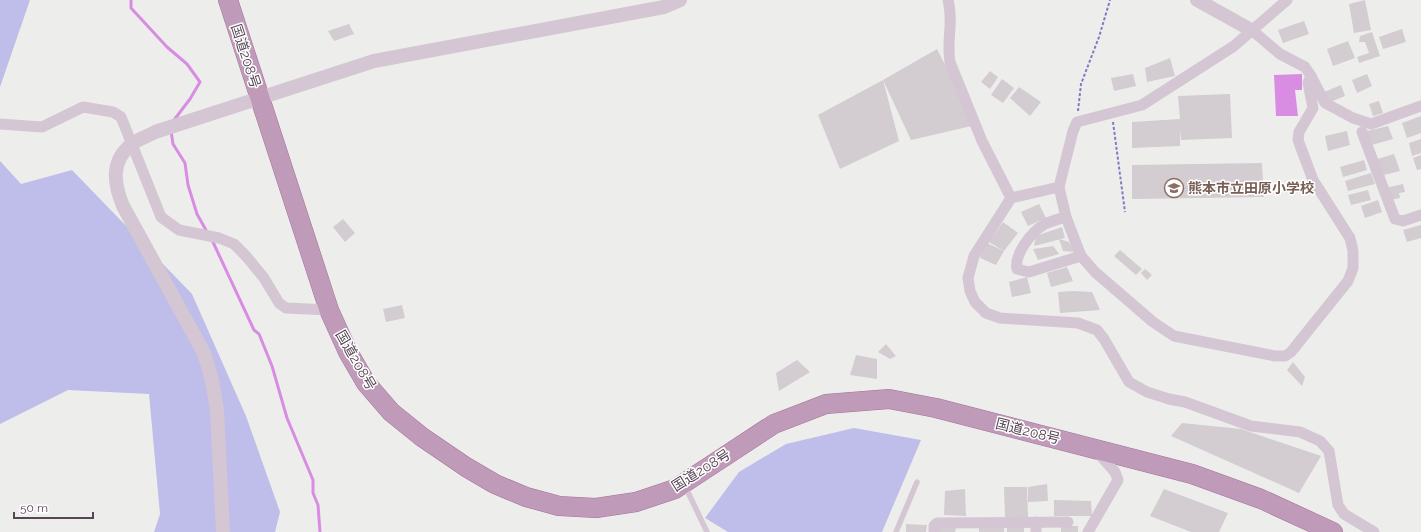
<svg xmlns="http://www.w3.org/2000/svg" width="1421" height="532" font-family="Raleway,'Noto Sans JP',sans-serif">
<rect width="100%" height="100%" fill="#edeeec"/>
<g fill="#bfbdea">
<polygon points="0,0 30,0 0,87"/>
<polygon points="0,161 21,184 72,170 192,294 246,416 280,512 275,532 154,532 160,514 149,394 68,390 0,424"/>
<polygon points="854,428 921,440 882,532 728,532 705,518 739,472 786,444"/>
</g>
<polygon fill="#d88de3" points="1302,74 1302,90 1295,90 1298,116 1276,116 1274,75"/>
<g fill="none" stroke-linecap="round" stroke-linejoin="round">
<g stroke="#d88de3" stroke-width="3">
<polyline points="131,0 131,8 167,47 187,64 200,82 190,99 174,120"/>
<polyline points="171,131 173,144 185,163 188,185 197,214 207,232"/>
<polyline points="212,240 254,330 259,334 272,366 287,418 313,480 313,493 318,505 320,532"/>
</g>
</g>
<g fill="#d3ccd1">
<polygon points="1365,0 1371,30 1354,33 1349,4"/>
<polygon points="1304,21 1309,34 1283,43 1278,30"/>
<polygon points="349,24 354,34 334,41 328,31"/>
<polygon points="1402,29 1406,42 1383,49 1379,37"/>
<polygon points="1372,32 1380,56 1359,63 1357,57 1369,53 1365,42 1359,42 1360,36"/>
<polygon points="1348,41 1355,58 1333,66 1327,49"/>
<polygon points="937,49 976,125 911,140 883,80"/>
<polygon points="1170,58 1175,76 1147,82 1145,68"/>
<polygon points="990,71 998,77 990,89 981,82"/>
<polygon points="1133,74 1136,86 1114,91 1111,78"/>
<polygon points="1367,74 1372,86 1357,93 1352,80"/>
<polygon points="1002,79 1014,88 1003,103 991,95"/>
<polygon points="883,80 899,141 840,169 818,115"/>
<polygon points="1341,85 1345,96 1328,103 1324,92"/>
<polygon points="1019,87 1041,102 1030,116 1010,98"/>
<polygon points="1230,94 1232,138 1181,140 1180,129 1180,146 1132,148 1132,122 1180,119 1178,96"/>
<polygon points="1379,101 1383,113 1373,116 1369,104"/>
<polygon points="1421,116 1421,133 1407,138 1402,123"/>
<polygon points="1388,126 1393,139 1372,145 1367,131"/>
<polygon points="1347,131 1350,145 1328,151 1325,136"/>
<polygon points="1421,139 1421,153 1412,156 1409,143"/>
<polygon points="1394,154 1400,171 1380,176 1374,160"/>
<polygon points="1421,155 1421,169 1417,170 1413,158"/>
<polygon points="1364,160 1367,170 1343,177 1340,167"/>
<polygon points="1262,163 1264,197 1132,199 1132,165"/>
<polygon points="1371,173 1375,184 1348,191 1345,181"/>
<polygon points="1403,184 1405,192 1399,193 1400,198 1389,200 1385,188"/>
<polygon points="1368,190 1371,200 1351,205 1348,195"/>
<polygon points="1378,200 1382,212 1365,218 1361,206"/>
<polygon points="1039,204 1046,218 1028,226 1021,212"/>
<polygon points="343,219 355,233 345,242 333,227"/>
<polygon points="1003,222 1018,233 1004,251 989,242"/>
<polygon points="1421,225 1421,238 1407,242 1403,230"/>
<polygon points="1062,227 1065,238 1034,246 1036,236"/>
<polygon points="1059,239 1069,242 1075,252 1063,251"/>
<polygon points="987,243 1004,251 996,265 980,258"/>
<polygon points="1053,246 1059,254 1038,260 1033,249"/>
<polygon points="1120,250 1142,269 1136,275 1114,256"/>
<polygon points="1067,267 1073,281 1051,287 1047,273"/>
<polygon points="1145,269 1152,275 1147,280 1141,273"/>
<polygon points="1027,277 1031,293 1012,297 1009,282"/>
<polygon points="1074,291 1092,292 1100,310 1060,313 1058,292"/>
<polygon points="402,305 405,318 386,322 383,309"/>
<polygon points="886,344 896,356 890,359 878,352"/>
<polygon points="856,355 877,359 877,379 850,375"/>
<polygon points="797,360 810,372 779,391 776,373"/>
<polygon points="1293,362 1305,377 1302,386 1287,370"/>
<polygon points="1182,423 1241,429 1321,456 1299,493 1171,436"/>
<polygon points="1047,484 1048,501 1028,502 1028,487"/>
<polygon points="1004,487 1027,487 1028,517 1005,517"/>
<polygon points="965,489 966,516 944,515 945,491"/>
<polygon points="1164,489 1228,513 1219,532 1191,532 1150,516"/>
<polygon points="1054,500 1091,501 1092,516 1054,516"/>
<polygon points="906,524 927,525 926,532 906,532"/>
<rect x="1061" y="526" width="17" height="6"/>
<polygon points="939,527 956,528 955,532 939,532"/>
<polygon points="1004,527 1004,532 979,532 979,528"/>
<rect x="1007" y="528" width="17" height="4"/>
</g>
<g fill="none" stroke-linecap="round" stroke-linejoin="round">
<g stroke="#a3739a" stroke-width="20">
<polyline id="trunk" points="228,0 329,310 348,352 366,383 391,412 422,437 466,467 495,484 526,497 559,506 596,508 636,502 675,489 774,424 826,404 889,399 936,408 1192,474 1261,499 1333,532"/>
</g>
<g stroke="#8578c4" stroke-width="2" stroke-dasharray="3 2" stroke-linecap="butt">
<polyline points="1078,111 1081,84 1099,37 1110,0"/>
<polyline points="1113,122 1125,212"/>
</g>
<g stroke="#d5c6d3" stroke-width="5.5">
<polyline points="685,486 707,532"/>
<polyline points="896,532 917,482"/>
</g>
<g stroke="#d5c6d3" stroke-width="11">
<path d="M948 0C954 23 946 40 950 62L982 141 1011 198"/>
<polyline points="1287,0 1234,46 1142,105 1077,122 1073,131 1059,187 1011,198 974,256 968,278 970,291 975,302 986,313 1000,318 1078,323 1097,330 1104,339 1129,382 1147,392 1169,399 1185,402 1251,426 1300,432 1320,441 1329,451 1338,505 1344,514 1374,532"/>
<polyline points="1253,31 1280,54 1305,67 1311,76 1325,103 1353,118 1371,124 1421,106"/>
<polyline points="0,124 42,127 83,107 113,112 121,117 161,217 179,230 219,238 234,244 246,256 264,278 279,303 286,308 329,310"/>
<polyline points="1362,132 1395,219 1403,221 1421,215"/>
<polyline points="1059,187 1066,217 1081,256 1095,272 1153,322 1174,336 1275,356 1285,356 1291,352 1348,281 1353,268 1353,251 1350,238 1313,180 1298,140 1299,132 1313,108 1308,83 1311,76"/>
<path d="M1066 217C1059 219 1051 221 1045 224 1032 231 1014 254 1017 269L1029 272 1081 256"/>
<polyline points="934,532 934,526 937,523 1068,522"/>
<polyline points="1036,532 1036,522"/>
<polyline points="1088,532 1118,480 1115,472 1100,455 1101,450"/>
</g>
<g stroke="#d5c6d3" stroke-width="14">
<polyline points="1197,0 1253,31"/>
<path d="M223 532 217 410 212 380 204 353 123 206C114 184 110 161 132 144 138 139 148 136 155 132L374 61 664 7 680 0"/>
</g>
<use href="#trunk" stroke="#c09ab9" stroke-width="19"/>
</g>
<defs>
<g id="school-ring" transform="scale(1)"><circle r="9.5" fill="#fff" stroke="#8d6e63" stroke-width="1.5"/><path d="M0-5L7-2L0 1L-7-2ZM-4 1L0 2.5L4 1V4Q0 6-4 4Z" fill="#8d6e63"/></g>
</defs>
<g fill-rule="evenodd">
<use href="#school-ring" x="1174" y="188"/>
</g>
<g text-anchor="middle" stroke-width="3" stroke-linejoin="round" paint-order="stroke">
<g font-size="14" fill="#574655" stroke="#fff">
<text transform="translate(246 56) rotate(72)" y="5">国道208号</text>
<text transform="translate(356 360) rotate(60)" y="5">国道208号</text>
<text transform="translate(1028 431) rotate(14)" y="5">国道208号</text>
<text transform="translate(701 470) rotate(-32)" y="5">国道208号</text>
</g>
<g font-size="14" font-weight="bold" fill="#785e54" stroke="#fff" text-anchor="start">
<text x="1188" y="193">熊本市立田原小学校</text>
</g>
</g>
<path d="M14 512v6h79v-6" fill="none" stroke="#574655" stroke-width="2"/>
<text x="20" y="512" font-size="12" fill="#574655" stroke="#ffffff" stroke-width="3" paint-order="stroke">50 m</text>
</svg>
